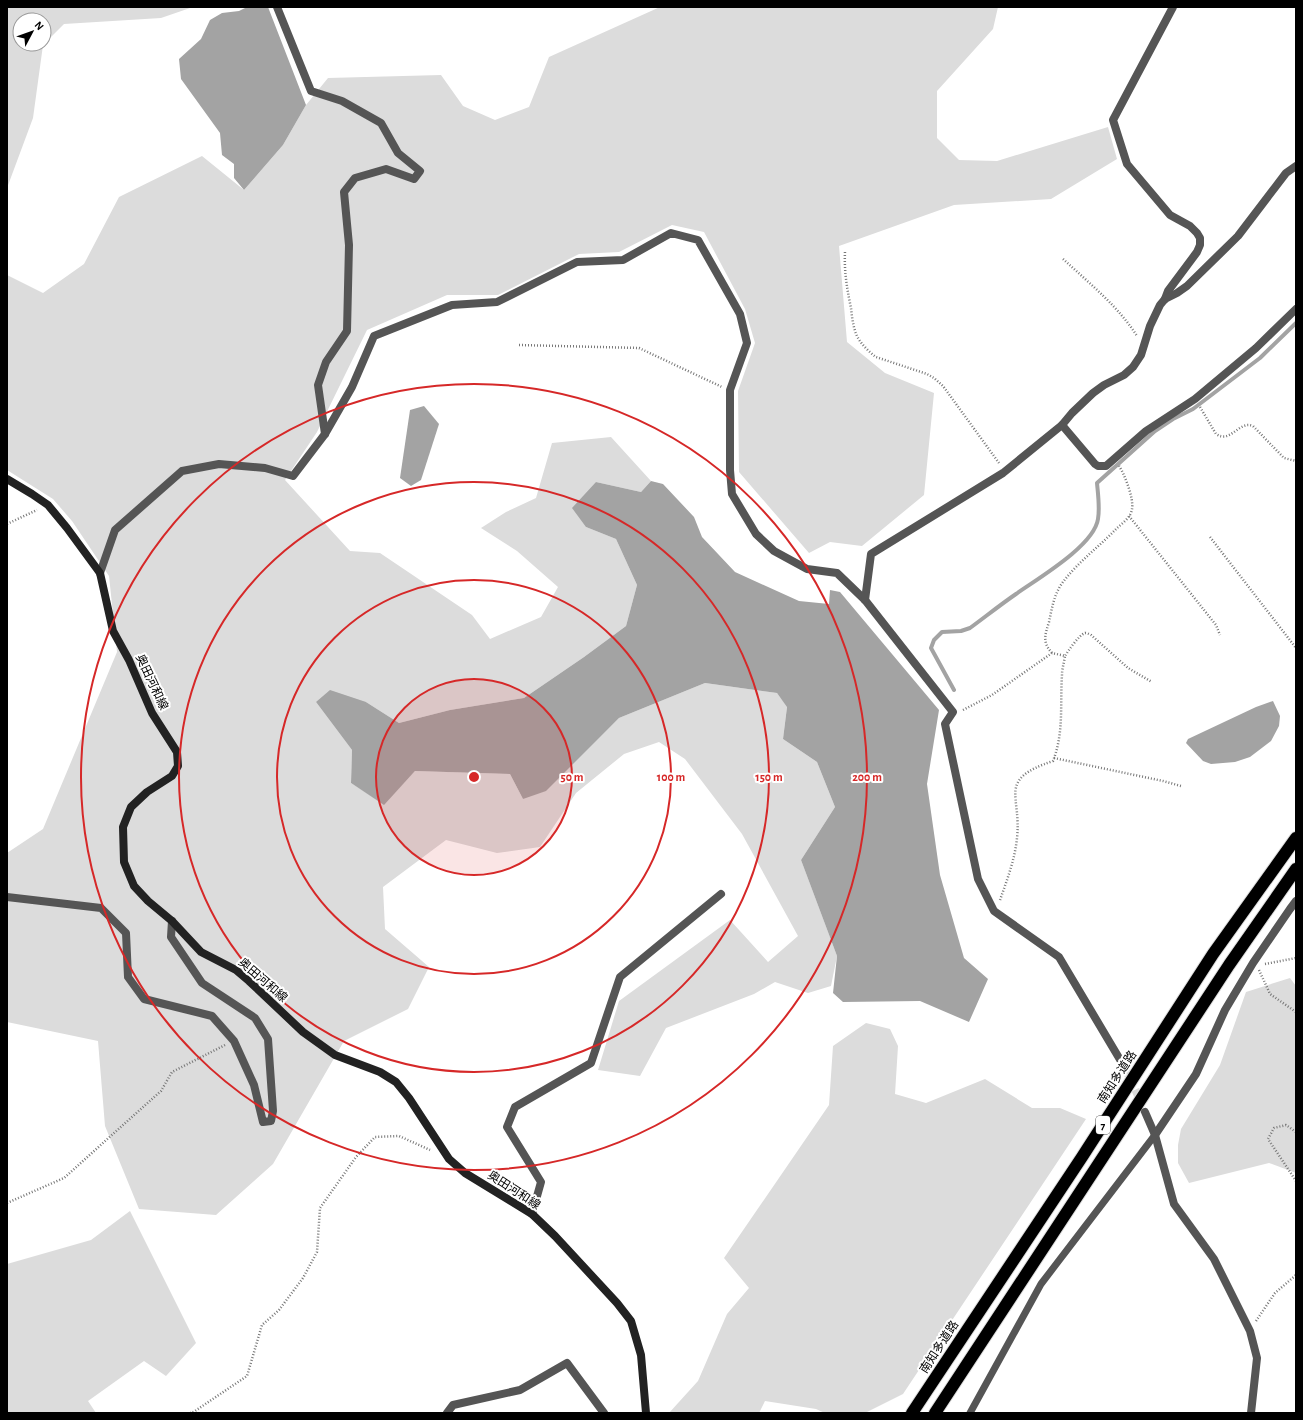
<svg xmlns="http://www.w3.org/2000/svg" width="1303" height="1420" font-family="'Alegreya Sans','Noto Sans JP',sans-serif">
<rect width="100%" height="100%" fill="#fff"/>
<g fill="#dcdcdc" fill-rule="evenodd">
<path d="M7 7H193L161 18 64 24 43 45 33 118 7 188ZM20 20H44V44H20Z"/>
<polygon points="660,7 998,7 993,29 937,91 937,138 959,160 997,161 1108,127 1117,159 1051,199 954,205 839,246 847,342 885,373 934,393 924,495 862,546 830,542 809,553 739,472 738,391 755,343 745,309 704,232 672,225 619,252 579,254 498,295 447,295 367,330 317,432 285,480 350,551 380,553 472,615 490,639 541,617 558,587 517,551 481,528 506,512 536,498 552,443 611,437 651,481 641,492 596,482 586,527 616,539 637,585 626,626 584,657 524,698 450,710 399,723 366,702 316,702 352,750 351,783 384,804 415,771 510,774 523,799 583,753 619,718 705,683 777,693 787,706 783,739 817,762 835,807 801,860 837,956 831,986 808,993 775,982 754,994 666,1028 640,1076 598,1070 619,1001 730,920 768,962 798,936 742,834 685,759 659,742 624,754 576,793 540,847 497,853 446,840 383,887 385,929 429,967 408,1009 344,1041 273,1164 216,1215 139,1209 105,1126 98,1041 7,1022 7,853 43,829 117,652 109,576 72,521 53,499 7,470 7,275 43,293 84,264 119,197 202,156 244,190 283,145 306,105 328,78 441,75 463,106 495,120 529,107 549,57"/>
<polygon points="1290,978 1296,986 1296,1173 1269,1163 1189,1183 1178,1163 1178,1145 1181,1129 1220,1065 1246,992"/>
<polygon points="866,1023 890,1029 898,1046 895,1094 926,1103 985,1079 1032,1108 1060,1108 1086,1119 903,1394 865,1413 825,1413 816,1409 765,1401 759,1413 669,1413 698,1381 727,1314 749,1288 724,1258 829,1105 833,1046"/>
<polygon points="130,1211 196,1343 166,1376 144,1361 88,1401 96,1413 7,1413 7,1264 91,1240"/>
</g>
<g fill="#a3a3a3">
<polygon points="247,7 268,7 306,105 283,145 244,190 234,178 234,164 222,155 220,133 181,79 179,59 201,39 210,20 222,13 239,11"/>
<polygon points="424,406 439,424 421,480 411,486 400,478 410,410"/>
<polygon points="651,481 663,484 694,517 702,537 735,572 799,601 829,604 830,590 840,592 939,710 927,784 940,875 964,958 988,979 969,1022 920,1001 843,1002 833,993 837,956 801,860 835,807 817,762 783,739 787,707 777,693 705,683 619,718 546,791 523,799 510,774 415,771 384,805 351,783 352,750 316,702 330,690 366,702 399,723 450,710 524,698 584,657 626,626 637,585 616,539 586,527 572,508 596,482 641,492"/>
<polygon points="1273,701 1280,716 1279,726 1271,741 1250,757 1235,762 1211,764 1203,761 1186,743 1188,739 1256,707"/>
</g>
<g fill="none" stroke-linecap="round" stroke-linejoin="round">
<path stroke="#a3a3a3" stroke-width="4" d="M954 690 931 648 934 640 942 632 961 631 970 628C985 617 1000 605 1016 594 1037 579 1094 546 1098 519 1100 508 1098 494 1097 483L1155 431 1173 419 1193 409 1260 358 1296 323"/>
<polyline stroke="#d9d9d9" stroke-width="8" stroke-dasharray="8 4" stroke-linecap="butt" points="1125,1068 1142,1104"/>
<g stroke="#dbdbdb" stroke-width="14">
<g id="motorway">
<polyline points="912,1413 1082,1157 1213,954 1296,838"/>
<polyline points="935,1413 1229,965 1296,869"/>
</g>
</g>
<g stroke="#777" stroke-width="2.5" stroke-dasharray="1 2" stroke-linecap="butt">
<path d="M845 252C844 271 847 289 851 308 852 317 853 327 857 336 861 344 869 352 876 357L927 374 934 378 943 386 999 463"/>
<path d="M1063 259C1089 283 1118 306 1137 336"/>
<polyline points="519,345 639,348 722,387"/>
<path d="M1200 407 1216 434C1231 444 1239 420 1253 426L1284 458 1296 461"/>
<polyline points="1129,516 1216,625 1220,635"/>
<polyline points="7,524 37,510"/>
<polyline points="1210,537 1296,648"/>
<path d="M1052 653C1042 642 1045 635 1049 622 1052 608 1054 594 1063 582 1078 562 1100 546 1117 528 1123 523 1131 517 1132 509 1134 499 1125 475 1119 466"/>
<path d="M963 710 992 695 1052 653 1065 656C1068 651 1079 635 1085 633 1087 633 1089 634 1091 635L1128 668 1152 682"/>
<polyline points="1054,758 1163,781 1181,786"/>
<path d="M1000 900C1007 880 1015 859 1017 838 1022 795 996 780 1053 761 1064 733 1060 705 1062 675 1062 669 1064 663 1065 656"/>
<polyline points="1265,964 1296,958"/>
<polyline points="1259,970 1270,994 1296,1012"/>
<polyline points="1296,1132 1286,1125 1274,1128 1268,1139 1296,1181"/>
<polyline points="7,1203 64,1178 161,1091 172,1072 225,1045"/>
<polyline points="1256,1321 1275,1293 1296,1275"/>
<polyline points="190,1413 192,1413 247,1376 262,1325 279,1310 303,1278 317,1252 320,1208 356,1157 375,1137 399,1136 430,1150"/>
</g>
<polyline stroke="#555" stroke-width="7" points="970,1413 1041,1284 1155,1135"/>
<g stroke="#555" stroke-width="8">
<polyline points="277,7 311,91 342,101 381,123 398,153 420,171 414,179 386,169 355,178 344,192 349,245 347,331 326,362 318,385 325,434"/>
<polyline points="1165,299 1168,291 1197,252 1200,245 1200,238 1197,233 1190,226 1170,215 1127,164 1113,120 1173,7"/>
<polyline points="1062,425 1095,464 1098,466 1106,466 1146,431 1195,399 1256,348 1296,309"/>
<polyline points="100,573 115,530 182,471 219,464 265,468 293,476 325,434 352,387 374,336 452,305 497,302 577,262 623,260 671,233 698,240 740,314 747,343 730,390 730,470 732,494 756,534 774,551 807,569 837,573 865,600 953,712 945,724 978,879 994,911 1059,957 1125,1068"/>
<polyline points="865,600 871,554 1003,473 1062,425 1072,413 1093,393 1104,385 1124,375 1133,367 1141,355 1150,326 1160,305 1165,299 1177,293 1187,286 1238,236 1286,173 1296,166"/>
<polyline points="7,897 101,908 126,933 128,977 144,999 212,1016 234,1041 254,1085 263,1122 271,1121 273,1111 268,1039 255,1018 202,983 171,937 172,921"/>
<polyline points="1145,1112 1155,1135 1174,1204 1214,1259 1250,1331 1257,1358 1251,1413"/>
<polyline points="1155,1135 1196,1074 1225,1010 1253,963 1290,909 1296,901"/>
<polyline points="532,1214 541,1182 507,1127 515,1107 591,1063 620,977 721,894"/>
<polyline points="447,1413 453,1405 520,1390 567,1363 604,1413"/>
</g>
<polyline stroke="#222" stroke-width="8" points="7,479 32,494 48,505 67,528 100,573 113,631 129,660 152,713 177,752 178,766 172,776 147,792 131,807 123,827 124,862 134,886 148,901 172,921 201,952 236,970 249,981 303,1032 335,1055 380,1072 396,1082 409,1098 449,1159 465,1173 532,1214 555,1236 617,1303 631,1321 641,1355 646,1413"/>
<use href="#motorway" stroke="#000" stroke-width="12"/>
</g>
<circle cx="474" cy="777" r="98" fill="#d62828" fill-opacity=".12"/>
<g fill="none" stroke="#d62828" stroke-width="2">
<circle cx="474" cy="777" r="98"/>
<circle cx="474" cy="777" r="197"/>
<circle cx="474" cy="777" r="295"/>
<circle cx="474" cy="777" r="393"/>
</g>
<g text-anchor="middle" stroke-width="4" stroke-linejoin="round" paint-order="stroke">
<rect fill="#fff" stroke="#4c4c4c" stroke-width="1" x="1096" y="1116" width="14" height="18" rx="3"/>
<g font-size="11" font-weight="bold" fill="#000">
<text x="1103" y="1129">7</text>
</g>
<g font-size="12" fill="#000" stroke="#fff">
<text transform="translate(152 682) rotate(65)" y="4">奥田河和線</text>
<text transform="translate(263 980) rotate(41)" y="4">奥田河和線</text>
<text transform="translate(1117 1077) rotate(-57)" y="4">南知多道路</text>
<text transform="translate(514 1190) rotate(33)" y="4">奥田河和線</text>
<text transform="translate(939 1347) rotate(-57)" y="4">南知多道路</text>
</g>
</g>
<circle cx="474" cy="777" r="6" fill="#d62828" stroke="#fff" stroke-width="2"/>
<g font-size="12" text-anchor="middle" font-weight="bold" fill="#d62828" stroke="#fff" stroke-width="4" stroke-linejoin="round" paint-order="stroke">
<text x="572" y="781">50 m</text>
<text x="671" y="781">100 m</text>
<text x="769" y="781">150 m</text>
<text x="867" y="781">200 m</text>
</g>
<rect width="1303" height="1420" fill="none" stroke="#000000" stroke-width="16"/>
<g transform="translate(32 32) rotate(49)"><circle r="19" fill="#ffffff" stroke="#999999"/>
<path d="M0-3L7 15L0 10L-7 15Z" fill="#000000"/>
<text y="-6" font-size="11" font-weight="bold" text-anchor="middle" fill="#000000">N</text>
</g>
</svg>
